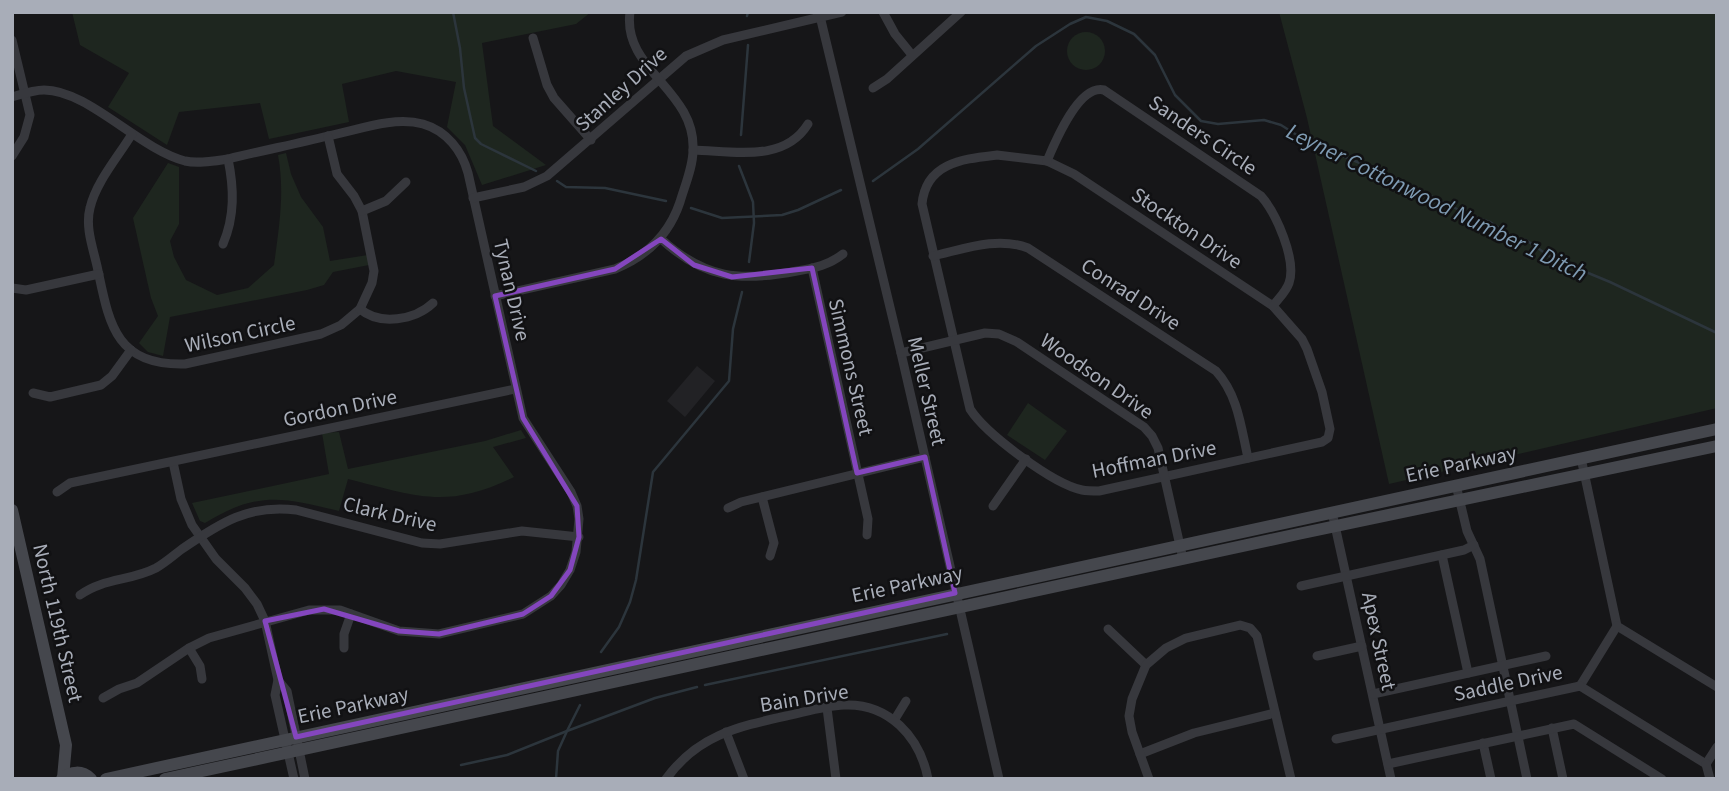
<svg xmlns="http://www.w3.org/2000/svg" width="1729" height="791" font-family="'Source Sans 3',sans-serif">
<rect width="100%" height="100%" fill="#161618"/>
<polygon fill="#222225" points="697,366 715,381 685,417 667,401"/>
<g fill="#1e261f">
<polygon points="72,12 591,12 576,24 482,43 493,126 546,165 482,185 465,145 447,127 456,82 396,71 342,84 349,122 269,139 260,103 179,112 167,145 108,107 129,73 80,45"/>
<polygon points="1279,12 1717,12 1717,408 1389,484 1307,118"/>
<circle cx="1086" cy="51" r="19"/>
<path d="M286 153 291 174 301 197 323 227 330 261 368 255 369 265 333 272 324 285 307 290 170 317 163 356 148 352 139 343 158 316 151 298 133 218 168 163 179 167V224L170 241 174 257 186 280 217 295 248 288 274 265C279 227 285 193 278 155Z"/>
<polygon points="1028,403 1067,431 1045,460 1007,435"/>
<path d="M521 430 526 438 493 447 514 477C446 510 416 496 348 479L339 511C283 497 257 491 205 523L200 521 192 503 329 474 322 433 339 432 348 469 485 441Z"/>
</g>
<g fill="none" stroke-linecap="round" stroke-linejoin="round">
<g stroke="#2c353c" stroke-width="2.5">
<polyline points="453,12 460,48 464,88 475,138 481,144 536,171"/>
<polyline points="747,16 748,12"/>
<polyline points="741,135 748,45"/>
<polyline points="739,166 753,202 754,223 749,262"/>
<polyline points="557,181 566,187 605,188 666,201"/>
<polyline points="873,181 918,149 1036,46 1070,24 1086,17 1107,21 1134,34 1155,55 1175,95 1201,121 1218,124 1264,120 1281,125 1303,139 1393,177 1471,216 1490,222 1516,239 1526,240 1552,258 1610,282 1717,333"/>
<polyline points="691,208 722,218 782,215 798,210 841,190"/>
<polyline points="601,652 619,627 630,602 636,580 653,472 729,381 733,329 742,292"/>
<polyline points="705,685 947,634"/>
<polyline points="461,765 507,755 567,731 580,705"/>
<polyline points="556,779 558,751 567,731 655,698 697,687"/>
</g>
<g stroke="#37383d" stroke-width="9">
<polyline points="819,12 901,353 999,779"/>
<polyline points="883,12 895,34 912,55"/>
<polyline points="533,38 547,85 554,98 591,140"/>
<polyline points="12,40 30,115 24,137 12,156"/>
<polyline points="873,88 887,79 961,12"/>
<path d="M12 97C22 94 34 90 44 90 88 90 139 149 185 161 198 164 214 161 228 159 261 151 295 144 328 136 358 130 393 116 423 124 447 131 462 151 468 173L523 418 571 492 577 506 579 519 576 552 570 570 561 585 551 596 523 614 439 634 399 631 340 610H309L209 638 189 648 137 683 119 689 103 698"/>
<path d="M132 134C118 157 96 182 90 208 85 227 93 248 97 266 109 322 114 366 185 364L321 334 341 325 360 309 372 283 374 271 362 211 354 196 337 174 328 136"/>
<path d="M693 150C734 151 784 163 808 124"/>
<path d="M997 155 1047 161 1074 174 1273 306 1302 339 1307 349 1322 392 1330 429 1328 438 1322 442 1099 491C1093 491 1087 491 1082 490 1053 484 986 434 970 409L922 204C926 162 964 159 997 155Z"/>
<path d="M1047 161C1055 142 1079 84 1104 90L1261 196C1276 213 1297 260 1289 283 1286 292 1278 299 1273 306"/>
<polyline points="473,198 524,187 547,176 686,56 723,40 842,12"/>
<polyline points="362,211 386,201 406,182"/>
<path d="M661 239C705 279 740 282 797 271 815 268 829 265 843 254"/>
<path d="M223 244C235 216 234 188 228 159"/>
<path d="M933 256C964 249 997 236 1028 248L1216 371C1238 395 1241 427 1248 458"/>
<polyline points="812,268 868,519 867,535"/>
<polyline points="12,288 26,290 99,274"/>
<path d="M495 296 615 269C647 256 669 235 680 202 685 185 693 167 693 150 696 90 622 70 630 12"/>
<path d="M360 309C380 326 415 320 433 303"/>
<polyline points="901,353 985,333 999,334 1017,342 1144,427 1152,436 1158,448 1183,559"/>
<polyline points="33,393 50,397 101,385 112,376 131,350"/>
<polyline points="1581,458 1617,626 1717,687"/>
<polyline points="173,462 181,499 192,525 216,559 245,588 257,604 265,621 278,680 275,695 294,779"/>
<polyline points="1456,485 1467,531 1480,559 1527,779"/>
<polyline points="57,492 70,483 515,389"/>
<polyline points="762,497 774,543 770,556"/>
<polyline points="993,506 1026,459"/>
<polyline points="728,508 741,502 925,457"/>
<polyline points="1332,512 1391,779"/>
<polyline points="1442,555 1468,673"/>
<polyline points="1301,586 1464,550 1474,545"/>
<path d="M80 595C103 578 131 581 156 568 165 563 174 555 182 549 220 523 249 504 296 510L422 543 440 544 522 531 579 537"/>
<polyline points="1108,629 1146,665"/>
<polyline points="189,648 200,666 202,679"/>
<polyline points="344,648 344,634 351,614"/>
<polyline points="1317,656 1362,646"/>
<polyline points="278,680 287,691 305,779"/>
<polyline points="1580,686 1617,626"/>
<polyline points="1373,694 1546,656"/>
<polyline points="827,708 836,779"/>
<polyline points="895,719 906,701"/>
<polyline points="1552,728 1563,779"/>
<polyline points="726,732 744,779"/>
<polyline points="1336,739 1580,686 1706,764"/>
<polyline points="1483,743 1491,779"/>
<polyline points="1140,754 1194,733 1275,713"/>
<polyline points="1388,764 1574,724 1662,779"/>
<polyline points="1706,764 1717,747"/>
<polyline points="1706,764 1710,779"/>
<path d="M666 779C697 736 736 727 786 716 805 712 824 706 844 705 889 703 920 737 928 779"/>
<polyline points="1149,779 1132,732 1129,716 1132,699 1146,665 1166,648 1186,638 1240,625 1250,628 1257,636 1291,779"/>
</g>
<g stroke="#45474d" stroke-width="12">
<polyline points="12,510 66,745 63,778"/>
<path d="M62 779C71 771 82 770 91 779"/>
<polyline points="106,779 1717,429"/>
<polyline points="165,779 1298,534 1717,446"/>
</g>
</g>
<path fill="none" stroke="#8446be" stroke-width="5" stroke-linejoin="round" d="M661 239 694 265 732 277 812 268 857 473 925 457 955 593 296 737 265 621 324 609 399 631 439 634 523 614 551 596 570 570 579 537 577 506 523 418 495 296 615 269Z"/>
<g text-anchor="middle" stroke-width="5" stroke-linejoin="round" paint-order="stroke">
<g font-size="21" fill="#a8adb8" stroke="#111113">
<text transform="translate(621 89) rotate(-42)" y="7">Stanley Drive</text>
<text transform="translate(1203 135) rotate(34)" y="7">Sanders Circle</text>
<text transform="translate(1187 228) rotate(34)" y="7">Stockton Drive</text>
<text transform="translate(512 290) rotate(77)" y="7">Tynan Drive</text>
<text transform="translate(1131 294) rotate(33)" y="7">Conrad Drive</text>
<text transform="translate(240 334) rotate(-12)" y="7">Wilson Circle</text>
<text transform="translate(851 367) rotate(77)" y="7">Simmons Street</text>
<text transform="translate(1097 376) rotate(35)" y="7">Woodson Drive</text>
<text transform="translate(927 391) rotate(77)" y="7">Meller Street</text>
<text transform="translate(340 408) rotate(-12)" y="7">Gordon Drive</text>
<text transform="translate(1154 459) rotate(-11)" y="7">Hoffman Drive</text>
<text transform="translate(1461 464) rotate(-12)" y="7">Erie Parkway</text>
<text transform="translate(390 514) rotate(13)" y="7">Clark Drive</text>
<text transform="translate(907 584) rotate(-12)" y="7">Erie Parkway</text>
<text transform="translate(58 623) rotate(77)" y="7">North 119th Street</text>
<text transform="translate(1379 641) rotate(78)" y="7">Apex Street</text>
<text transform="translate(1508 683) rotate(-12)" y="7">Saddle Drive</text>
<text transform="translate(804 698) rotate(-9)" y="7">Bain Drive</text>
<text transform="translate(353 705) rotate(-12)" y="7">Erie Parkway</text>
</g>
<g font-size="23" font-style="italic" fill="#7f9bb3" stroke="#111113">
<text transform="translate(1437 202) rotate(26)" y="8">Leyner Cottonwood Number 1 Ditch</text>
</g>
</g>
<rect width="1729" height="791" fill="none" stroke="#a8adb8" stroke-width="28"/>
</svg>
